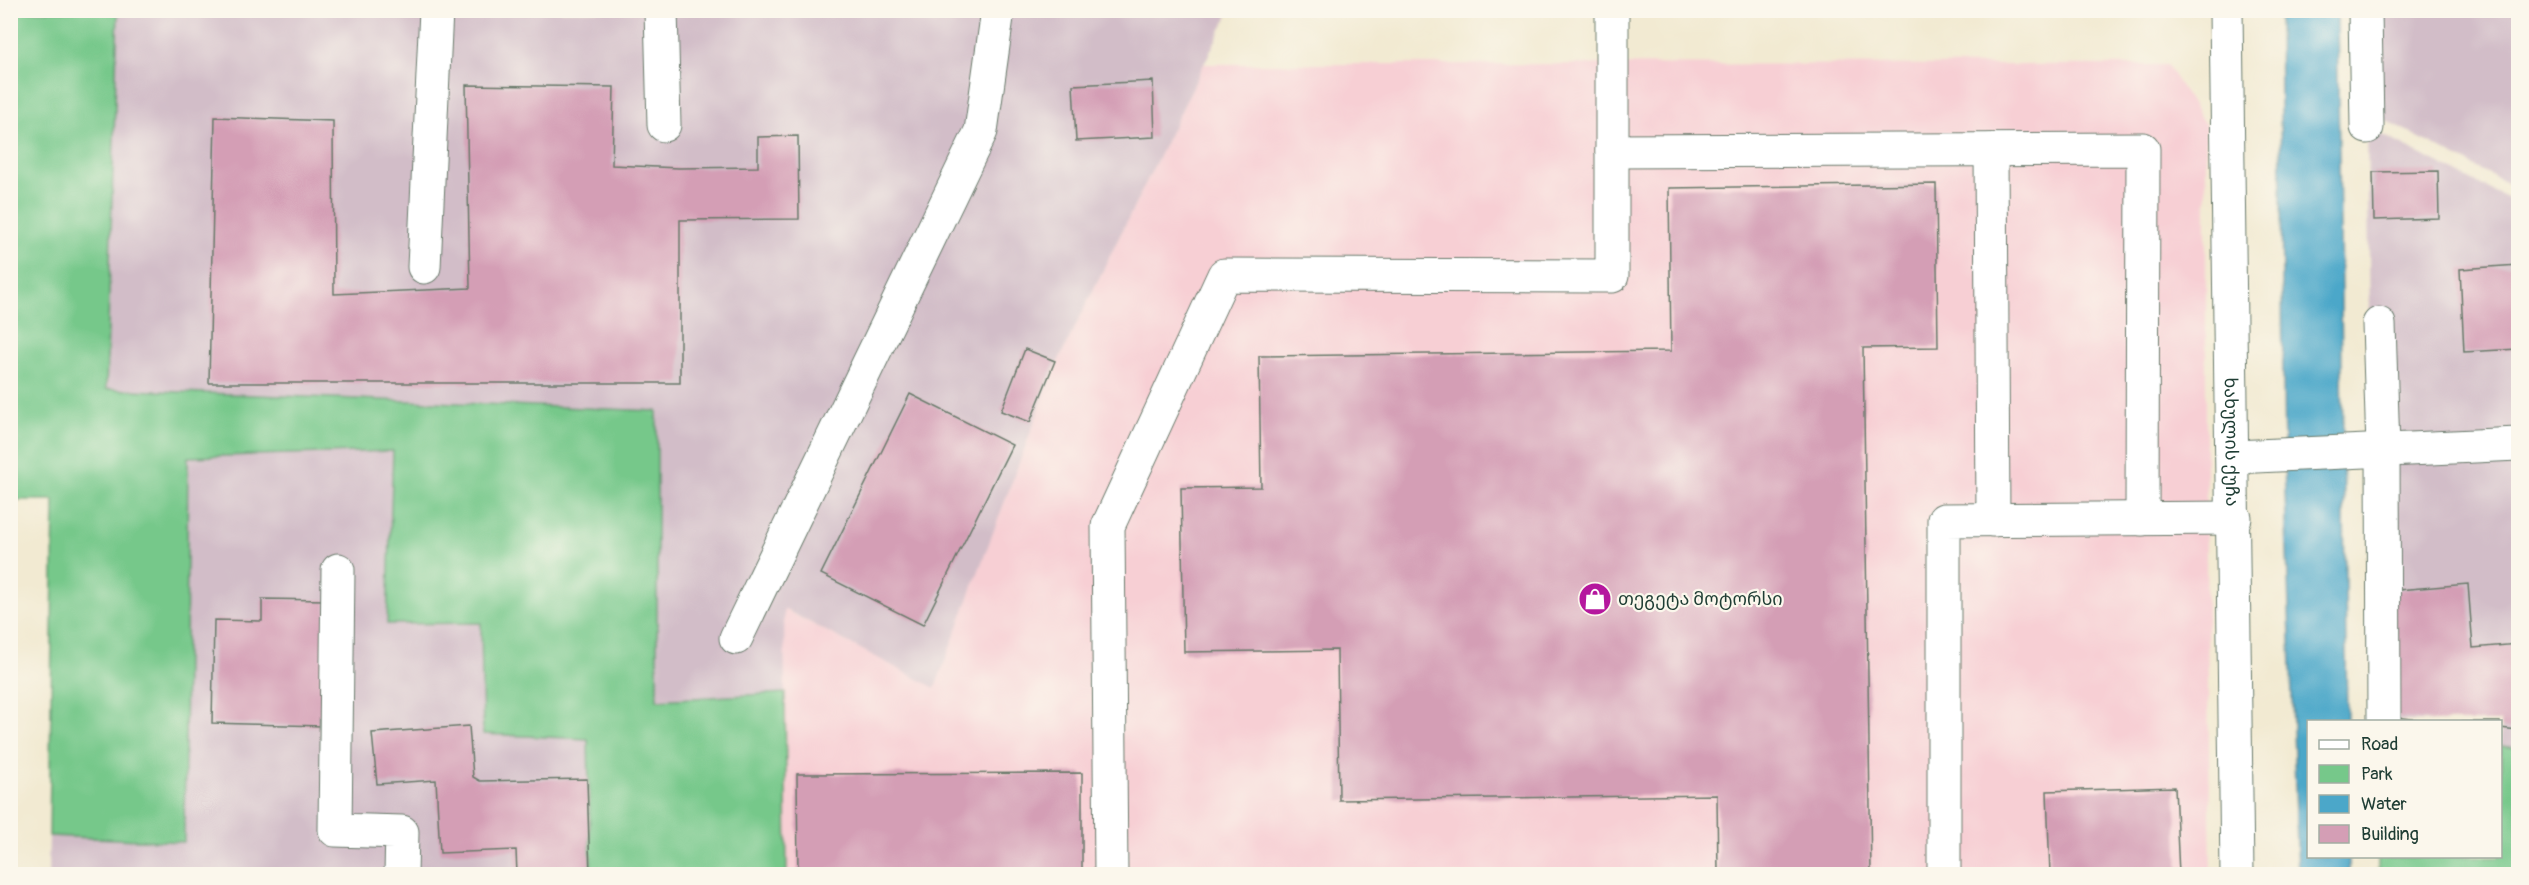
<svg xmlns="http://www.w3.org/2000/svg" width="2529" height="885" font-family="Pangolin,'Noto Sans Georgian',sans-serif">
<rect width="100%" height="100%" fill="#fbf7ec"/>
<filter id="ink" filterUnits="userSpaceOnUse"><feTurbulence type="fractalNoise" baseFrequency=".0167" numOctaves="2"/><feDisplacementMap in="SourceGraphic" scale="12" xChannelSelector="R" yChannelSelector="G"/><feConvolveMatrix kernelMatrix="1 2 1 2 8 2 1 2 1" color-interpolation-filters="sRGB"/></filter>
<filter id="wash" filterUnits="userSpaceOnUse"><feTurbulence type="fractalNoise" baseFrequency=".008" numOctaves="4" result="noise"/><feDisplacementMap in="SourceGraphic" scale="24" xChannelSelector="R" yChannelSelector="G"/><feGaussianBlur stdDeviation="1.35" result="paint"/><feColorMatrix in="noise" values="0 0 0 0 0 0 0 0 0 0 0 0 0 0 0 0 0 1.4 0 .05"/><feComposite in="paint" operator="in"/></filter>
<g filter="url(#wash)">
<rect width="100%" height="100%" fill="#f2ead2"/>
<polygon fill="#f7cfd4" points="1204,64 2167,65 2206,126 2206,552 2211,874 787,874 783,609 935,687 1053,372"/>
<g fill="#d2bdc8">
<polygon points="118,11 1230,11 1053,372 935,688 784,609 785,693 657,700 657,411 106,389"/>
<polygon points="2375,11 2518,11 2518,189 2379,117"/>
<polygon points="2367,127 2518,204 2518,748 2501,746 2500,722 2376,721"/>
<polygon points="394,451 387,624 481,623 484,734 588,739 591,874 48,874 49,836 184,841 188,457"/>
</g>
<g fill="#76c88a" stroke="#4a825f" stroke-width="1.5">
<polygon points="10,11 118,11 106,389 657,411 657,700 785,693 787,874 591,874 588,739 483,734 481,623 387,624 393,451 188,457 184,842 49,836 54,500 10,500"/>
<polygon points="2501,746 2518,748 2518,874 2378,874 2378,857 2500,856"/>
</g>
<polygon fill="#4ba7c9" stroke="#35727e" stroke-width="1.5" points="2279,11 2337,11 2347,721 2308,722 2308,856 2349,857 2349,874 2298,874 2284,462"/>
<g id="blocks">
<g fill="#d49eb5">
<polygon points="1153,81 1155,137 1076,141 1073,85"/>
<polygon points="466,85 614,87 612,165 679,168 758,167 758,137 798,136 799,219 680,220 680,383 209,383 215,117 333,121 334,294 470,288"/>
<polygon points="2438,171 2439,218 2374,220 2373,172"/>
<polygon points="1936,184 1938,347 1863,348 1871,874 1718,874 1717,795 1339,800 1337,650 1184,652 1181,488 1261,487 1259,356 1671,351 1669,188"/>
<polygon points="2518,265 2518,349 2464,352 2460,269"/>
<polygon points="1025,349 1055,361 1030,422 1001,411"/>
<polygon points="910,394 1012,445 923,625 821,574"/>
<polygon points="2468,584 2473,648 2518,644 2518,730 2500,728 2500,722 2438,722 2394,717 2386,591"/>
<polygon points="262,599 326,600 323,726 212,723 214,620 262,621"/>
<polygon points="469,726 473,777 480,781 587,779 590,874 517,874 516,850 440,853 436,780 377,784 372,733"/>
<polygon points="1082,773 1082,874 798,874 797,774"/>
<polygon points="2175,787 2179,874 2050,874 2047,791"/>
</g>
</g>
</g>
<g filter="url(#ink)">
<use href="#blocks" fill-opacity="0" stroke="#697a6b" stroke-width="1.5"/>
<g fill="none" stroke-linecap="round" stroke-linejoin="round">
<g stroke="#697a6b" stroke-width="35">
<g id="minor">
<polyline points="661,10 664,125"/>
<path id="s1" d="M2226 10 2237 874"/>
<polyline points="2365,10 2367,127"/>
<polyline points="1991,150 1993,520"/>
<polyline points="1612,151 2143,149 2142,519"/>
<polyline points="424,267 436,10"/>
<polyline points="2379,324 2383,449 2384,722"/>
<polyline points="2234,457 2518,444"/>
<polyline points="338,570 335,830 402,832 401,874"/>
<polyline points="736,638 981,131 998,10"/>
<polyline points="1111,874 1108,526 1224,275 1612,276 1612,10"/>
<polyline points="1944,874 1944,520 2235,518"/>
</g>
</g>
<use href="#minor" stroke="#fff" stroke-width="33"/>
</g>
</g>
<defs>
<g id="shop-disc" transform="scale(1.725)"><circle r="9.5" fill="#b5179e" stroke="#fbf7ec"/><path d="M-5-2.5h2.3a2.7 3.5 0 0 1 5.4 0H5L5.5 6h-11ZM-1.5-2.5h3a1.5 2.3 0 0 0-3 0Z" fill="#fff"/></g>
</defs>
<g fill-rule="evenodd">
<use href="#shop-disc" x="1595" y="599"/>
</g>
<g text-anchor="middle" stroke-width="4.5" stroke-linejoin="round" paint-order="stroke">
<g font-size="18" fill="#1f3d34" stroke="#fbf7ec">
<text dy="6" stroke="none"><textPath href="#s1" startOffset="432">ხახულის ქუჩა</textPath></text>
</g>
<g font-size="18" fill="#1f3d34" stroke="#fbf7ec" text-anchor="start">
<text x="1618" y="605">თეგეტა მოტორსი</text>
</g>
</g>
<rect width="2529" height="885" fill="none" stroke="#fbf7ec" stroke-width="36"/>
<rect x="2307" y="720" width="195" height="138" fill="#fbf7ec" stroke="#a3ada2" stroke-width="1.5"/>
<rect x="2319" y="740" width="30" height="9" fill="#ffffff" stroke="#a3ada2" stroke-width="1.5"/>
<text x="2361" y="750" font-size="18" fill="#1f3d34">Road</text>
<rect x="2319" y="765" width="30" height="18" fill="#76c88a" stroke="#a3ada2" stroke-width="1.5"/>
<text x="2361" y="780" font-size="18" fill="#1f3d34">Park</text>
<rect x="2319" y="795" width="30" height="18" fill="#4ba7c9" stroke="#a3ada2" stroke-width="1.5"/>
<text x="2361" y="810" font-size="18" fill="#1f3d34">Water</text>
<rect x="2319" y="825" width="30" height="18" fill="#d49eb5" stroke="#a3ada2" stroke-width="1.5"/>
<text x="2361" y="840" font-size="18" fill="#1f3d34">Building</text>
</svg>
